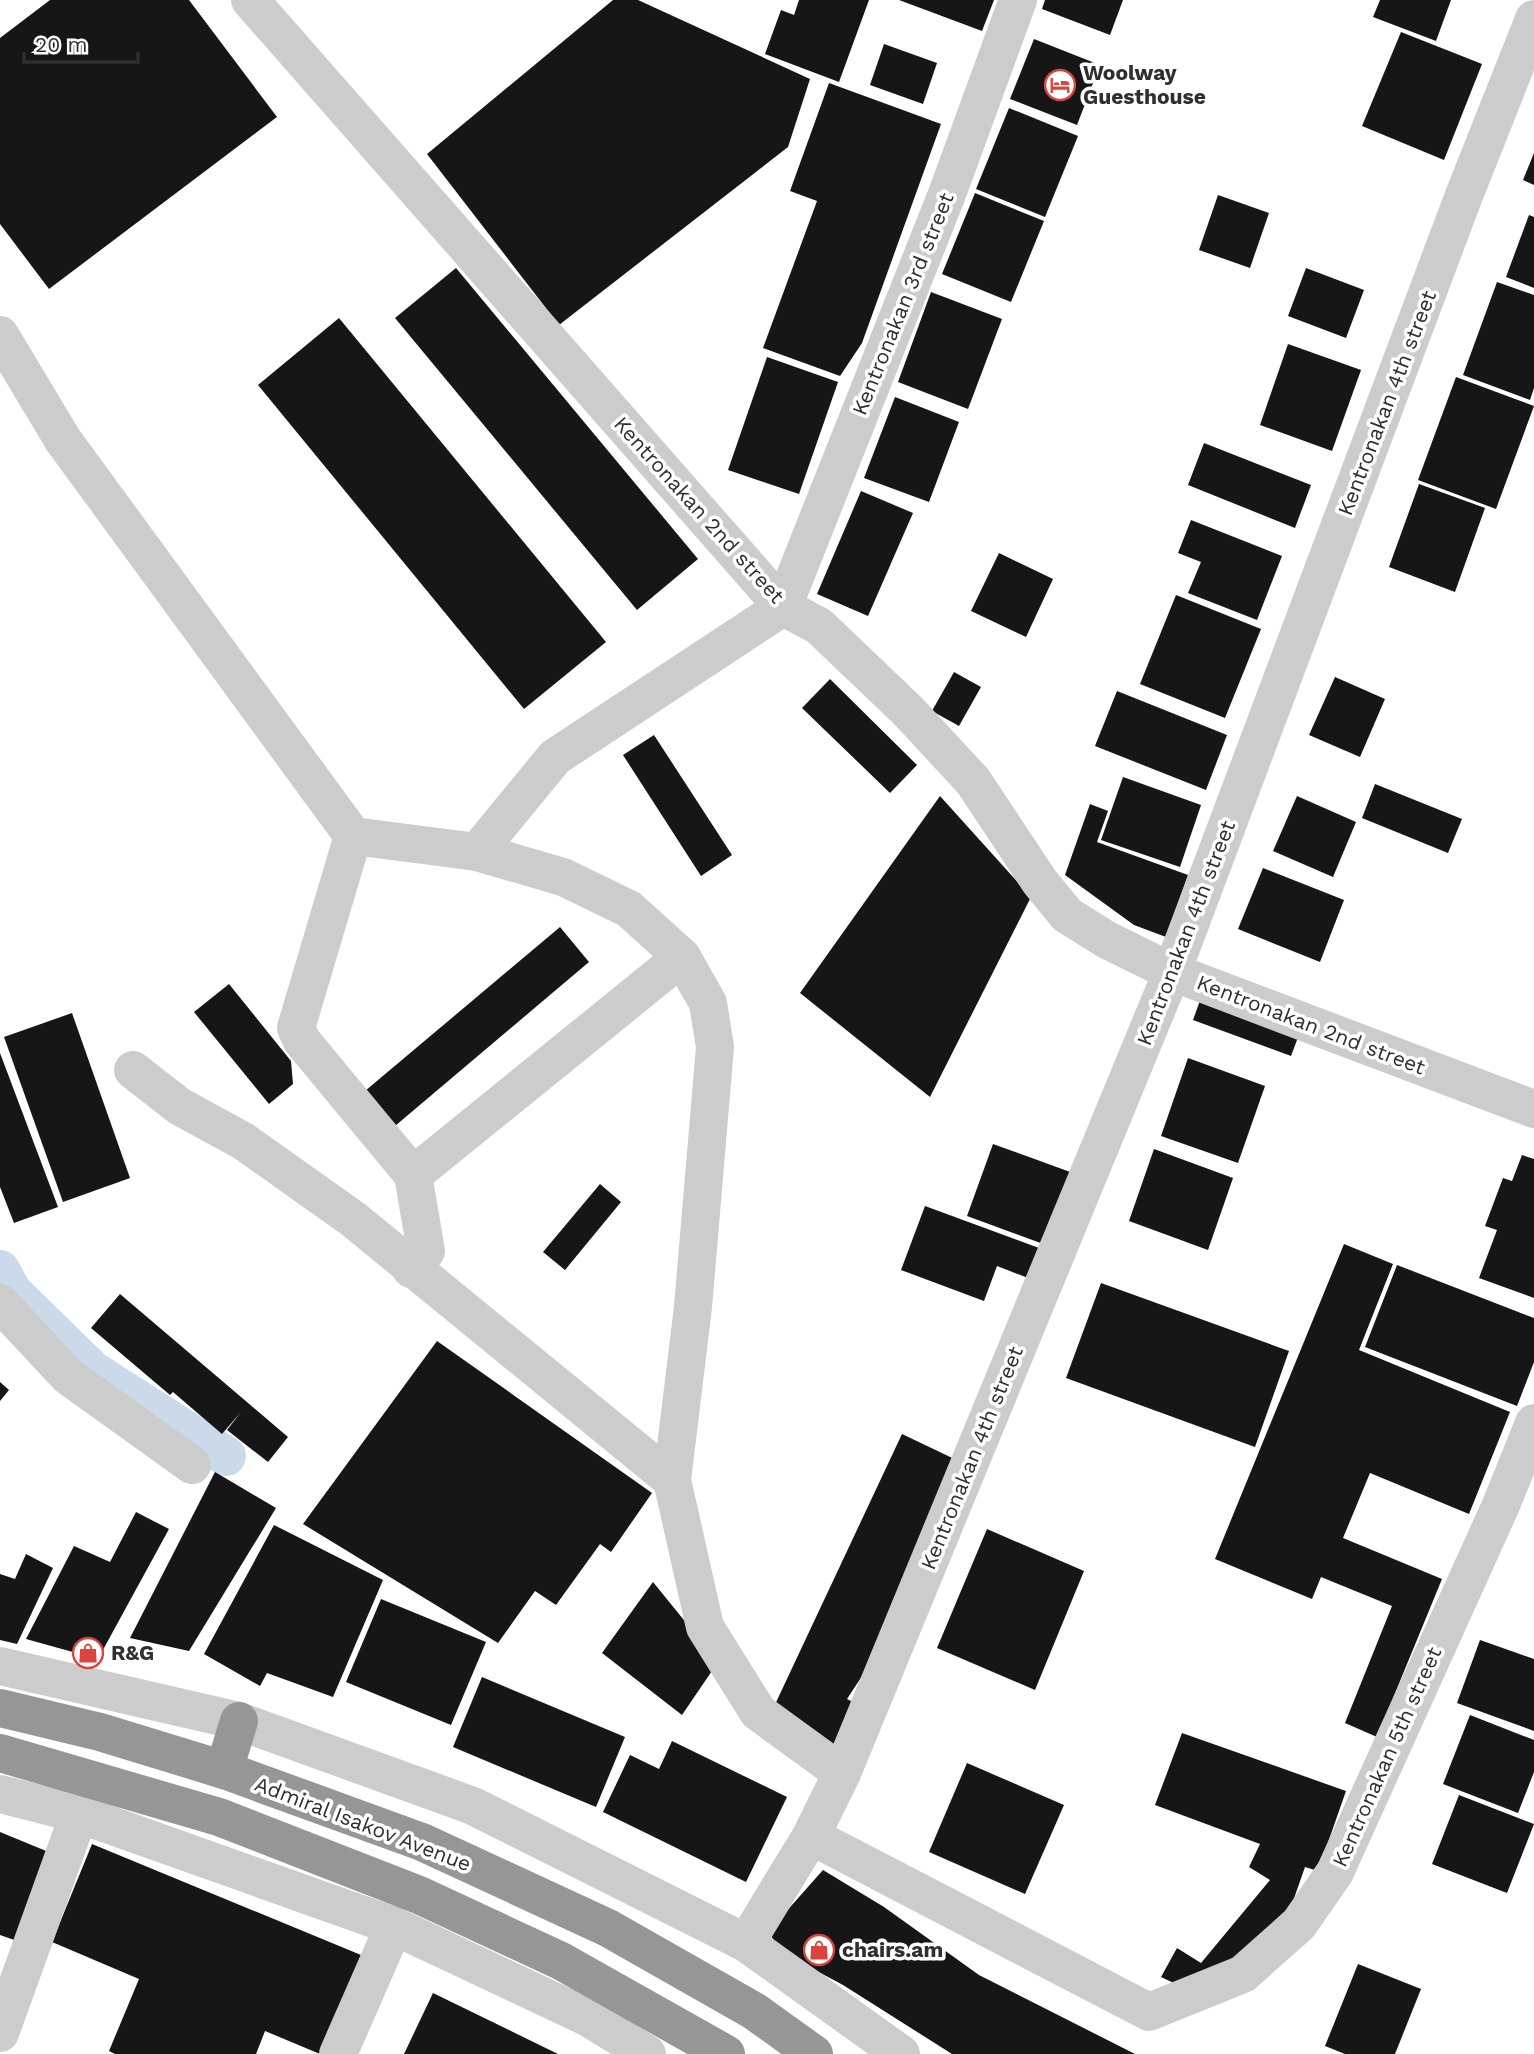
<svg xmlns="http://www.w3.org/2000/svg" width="1534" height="2054" font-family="'Work Sans',sans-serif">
<rect width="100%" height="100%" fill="#fff"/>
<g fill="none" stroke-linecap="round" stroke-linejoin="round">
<polyline stroke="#cbdaea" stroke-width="40" points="0,1270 12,1292 93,1371 226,1456"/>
</g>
<g fill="#161616">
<polygon points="50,0 189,0 277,117 49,289 0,224 0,38"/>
<polygon points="613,0 638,0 810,79 788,147 559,325 427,154"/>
<polygon points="799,0 869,0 839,82 765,54 781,10 794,15"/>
<polygon points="899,0 994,0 982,31"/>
<polygon points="1045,0 1123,0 1110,35 1042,9"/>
<polygon points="1380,0 1451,0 1436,41 1373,17"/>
<polygon points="1401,32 1482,64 1444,160 1362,126"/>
<polygon points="1034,39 1100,65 1077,125 1010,99"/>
<polygon points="884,44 937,63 923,104 870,85"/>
<polygon points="829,83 941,124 862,343 840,376 763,348 817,201 790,191"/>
<polygon points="1009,108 1078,136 1045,217 976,189"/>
<polygon points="1534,153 1534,185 1523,180"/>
<polygon points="975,193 1044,221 1011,302 942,274"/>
<polygon points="1218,195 1269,213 1250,268 1199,250"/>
<polygon points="1529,215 1534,217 1534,288 1506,277"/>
<polygon points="456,268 698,559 637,610 395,318"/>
<polygon points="1306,268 1364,290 1346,338 1288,316"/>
<polygon points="1497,282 1534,295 1534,388 1530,400 1463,375"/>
<polygon points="931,292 1002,319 968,409 898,382"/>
<polygon points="339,318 606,642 524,709 258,385"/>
<polygon points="1288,344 1361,370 1332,451 1260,425"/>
<polygon points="767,357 838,382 799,494 728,470"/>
<polygon points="1456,377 1534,406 1496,509 1418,480"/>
<polygon points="895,397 959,422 929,502 864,478"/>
<polygon points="1204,443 1311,485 1295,528 1188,485"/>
<polygon points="1419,484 1485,508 1455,592 1389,567"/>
<polygon points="861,491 913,513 868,616 817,594"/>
<polygon points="1191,520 1282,556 1257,620 1188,593 1201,562 1178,553"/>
<polygon points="999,553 1053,579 1026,637 971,611"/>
<polygon points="1176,595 1261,629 1225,718 1140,684"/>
<polygon points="954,672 981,687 959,726 932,711"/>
<polygon points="1335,677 1385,699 1360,757 1309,735"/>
<polygon points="830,679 917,765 890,793 802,708"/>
<polygon points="1117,691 1227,735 1206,790 1095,746"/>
<polygon points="654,735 732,855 701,876 623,755"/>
<polygon points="1123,777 1201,805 1180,867 1101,840"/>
<polygon points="1375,784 1462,819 1448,853 1362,818"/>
<polygon points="940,796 1031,897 930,1097 800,993"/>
<polygon points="1297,796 1356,822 1333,877 1273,851"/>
<polygon points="1090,804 1108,811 1097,842 1188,875 1166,937 1134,925 1065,875"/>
<polygon points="1263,868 1344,900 1320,962 1238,929"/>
<polygon points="560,927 589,962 395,1126 365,1091"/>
<polygon points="229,984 291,1061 293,1084 269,1104 194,1012"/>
<polygon points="1202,995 1300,1032 1291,1056 1193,1020"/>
<polygon points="72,1013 130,1178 63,1202 4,1037"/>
<polygon points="0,1053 58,1207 14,1223 0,1187"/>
<polygon points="1188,1058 1265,1086 1238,1163 1161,1136"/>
<polygon points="993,1144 1073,1173 1046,1245 967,1216"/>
<polygon points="1154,1149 1233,1178 1208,1250 1129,1221"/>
<polygon points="1522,1155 1534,1159 1534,1298 1479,1278 1497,1230 1485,1226 1503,1178 1512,1181"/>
<polygon points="600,1184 621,1202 565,1270 543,1252"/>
<polygon points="925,1206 1039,1248 1028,1278 997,1266 984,1301 901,1270"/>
<polygon points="1344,1244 1393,1264 1359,1350 1510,1412 1469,1514 1370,1473 1343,1538 1442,1579 1377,1737 1345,1723 1392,1606 1321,1577 1312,1599 1215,1559"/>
<polygon points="1397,1265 1534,1318 1534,1362 1517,1406 1365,1347"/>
<polygon points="1101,1283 1289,1351 1255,1447 1066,1378"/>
<polygon points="120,1294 288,1437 268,1462 227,1430 241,1412 222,1434 173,1392 170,1395 91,1328"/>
<polygon points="437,1341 652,1493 611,1552 600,1544 556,1605 535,1591 498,1643 303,1524"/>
<polygon points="0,1382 9,1390 0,1401"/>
<polygon points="902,1434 967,1465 887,1638 847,1699 857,1704 837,1747 771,1713"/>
<polygon points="215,1472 276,1508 189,1651 130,1638"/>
<polygon points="136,1512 169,1529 98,1659 26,1639 74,1546 110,1562"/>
<polygon points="274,1525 383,1580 333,1697 267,1673 260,1686 204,1654"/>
<polygon points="987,1529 1084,1571 1035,1690 937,1648"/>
<polygon points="26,1554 53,1568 17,1644 0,1640 0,1574 15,1579"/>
<polygon points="653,1582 718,1662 682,1715 602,1653"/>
<polygon points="381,1599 486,1642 451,1725 346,1682"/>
<polygon points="1480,1640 1534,1659 1534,1731 1457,1703"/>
<polygon points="482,1677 625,1737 596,1807 453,1747"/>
<polygon points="1470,1715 1534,1740 1534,1772 1518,1813 1443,1784"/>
<polygon points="1182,1733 1346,1791 1318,1871 1305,1867 1291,1907 1246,1956 1180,1986 1161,1977 1177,1948 1201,1963 1270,1880 1249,1867 1260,1844 1155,1805"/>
<polygon points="672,1741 787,1797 746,1882 603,1812 630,1755 659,1769"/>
<polygon points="967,1763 1064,1805 1025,1894 929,1852"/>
<polygon points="1459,1795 1534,1824 1507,1893 1432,1864"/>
<polygon points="0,1832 51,1853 17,1941 0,1935"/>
<polygon points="92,1844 361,1955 320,2054 265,2031 256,2054 115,2054 109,2051 139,1979 52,1942"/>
<polygon points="823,1870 884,1907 979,1975 1135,2054 952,2054 843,1985 783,1953 768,1932"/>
<polygon points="1358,1964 1421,1989 1395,2054 1345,2054 1325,2046"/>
<polygon points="433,1993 558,2054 404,2054"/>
</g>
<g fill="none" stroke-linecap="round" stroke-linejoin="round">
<g stroke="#ccc" stroke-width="38">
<polyline points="250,0 783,607 819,626 908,711 973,781 1040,882 1067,915 1107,940 1172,972 1534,1109"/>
<polyline points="0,335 63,440 353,836 477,852 563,877 629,909 682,957 708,1003 715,1047 693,1307 672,1480 705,1627 758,1712 842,1773"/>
<polyline points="353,836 296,1028 302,1041 413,1175 426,1251 411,1269"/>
<polyline points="477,852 555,757 783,607 947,194 1018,0"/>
<polyline points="133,1070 179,1106 243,1141 353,1219 672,1480"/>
<polyline points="413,1175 682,957"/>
<polyline points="0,1303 68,1376 192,1465"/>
<polyline points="0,1666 239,1721 473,1806 746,1943 901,2054"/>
<polyline points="0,1794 79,1814 394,1926 589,2018 647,2054"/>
<polyline points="811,1836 1149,2012 1243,1974 1299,1924 1335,1872 1501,1505 1534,1423"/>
<polyline points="746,1943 811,1836 842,1773 1172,972 1463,198 1534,19"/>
<polyline points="0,2033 79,1814"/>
<polyline points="338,2054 394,1926"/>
</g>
<g stroke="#969696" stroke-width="38">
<polyline points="0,1708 100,1732 224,1770 422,1842 608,1928 754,2011 814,2054"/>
<polyline points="0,1753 219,1817 419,1895 561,1961 726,2054"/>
<polyline points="224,1770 239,1721"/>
</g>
</g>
<defs>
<g id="hotel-ring" transform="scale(1.575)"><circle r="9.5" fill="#fff" stroke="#da443c" stroke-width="1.5"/><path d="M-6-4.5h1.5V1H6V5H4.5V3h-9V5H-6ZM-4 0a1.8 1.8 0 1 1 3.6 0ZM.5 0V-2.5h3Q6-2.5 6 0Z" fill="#da443c"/></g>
<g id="shop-ring" transform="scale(1.575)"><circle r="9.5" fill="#fff" stroke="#da443c" stroke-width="1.5"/><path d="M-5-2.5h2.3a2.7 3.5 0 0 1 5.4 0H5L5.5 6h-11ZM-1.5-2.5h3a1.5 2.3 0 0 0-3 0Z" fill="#da443c"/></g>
</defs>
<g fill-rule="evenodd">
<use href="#hotel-ring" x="1060" y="85"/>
<use href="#shop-ring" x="88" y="1653"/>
<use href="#shop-ring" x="819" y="1950"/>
</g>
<g text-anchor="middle" stroke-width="7" stroke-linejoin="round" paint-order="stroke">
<g font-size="21" font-weight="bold" fill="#2f2f2f" stroke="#fff" text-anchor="start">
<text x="1083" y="80">Woolway<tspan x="1083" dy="24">Guesthouse</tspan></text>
<text x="111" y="1660">R&amp;G</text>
<text x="842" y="1957">chairs.am</text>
</g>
<g font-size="21" fill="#2f2f2f" stroke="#fff">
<text transform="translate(903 304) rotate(-68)" y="7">Kentronakan 3rd street</text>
<text transform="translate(1387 403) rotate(-69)" y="7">Kentronakan 4th street</text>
<text transform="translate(699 510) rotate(48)" y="7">Kentronakan 2nd street</text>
<text transform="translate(1186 933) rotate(-69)" y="7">Kentronakan 4th street</text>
<text transform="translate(1311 1025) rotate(21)" y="7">Kentronakan 2nd street</text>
<text transform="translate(972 1458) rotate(-68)" y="7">Kentronakan 4th street</text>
<text transform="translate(1387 1757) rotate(-66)" y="7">Kentronakan 5th street</text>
<text transform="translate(363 1824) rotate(21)" y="7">Admiral Isakov Avenue</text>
</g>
</g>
<path d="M24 52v10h114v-10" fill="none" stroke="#2f2f2f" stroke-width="3.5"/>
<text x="35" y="52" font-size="21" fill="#2f2f2f" stroke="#ffffff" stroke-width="5" paint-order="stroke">20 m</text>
</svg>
